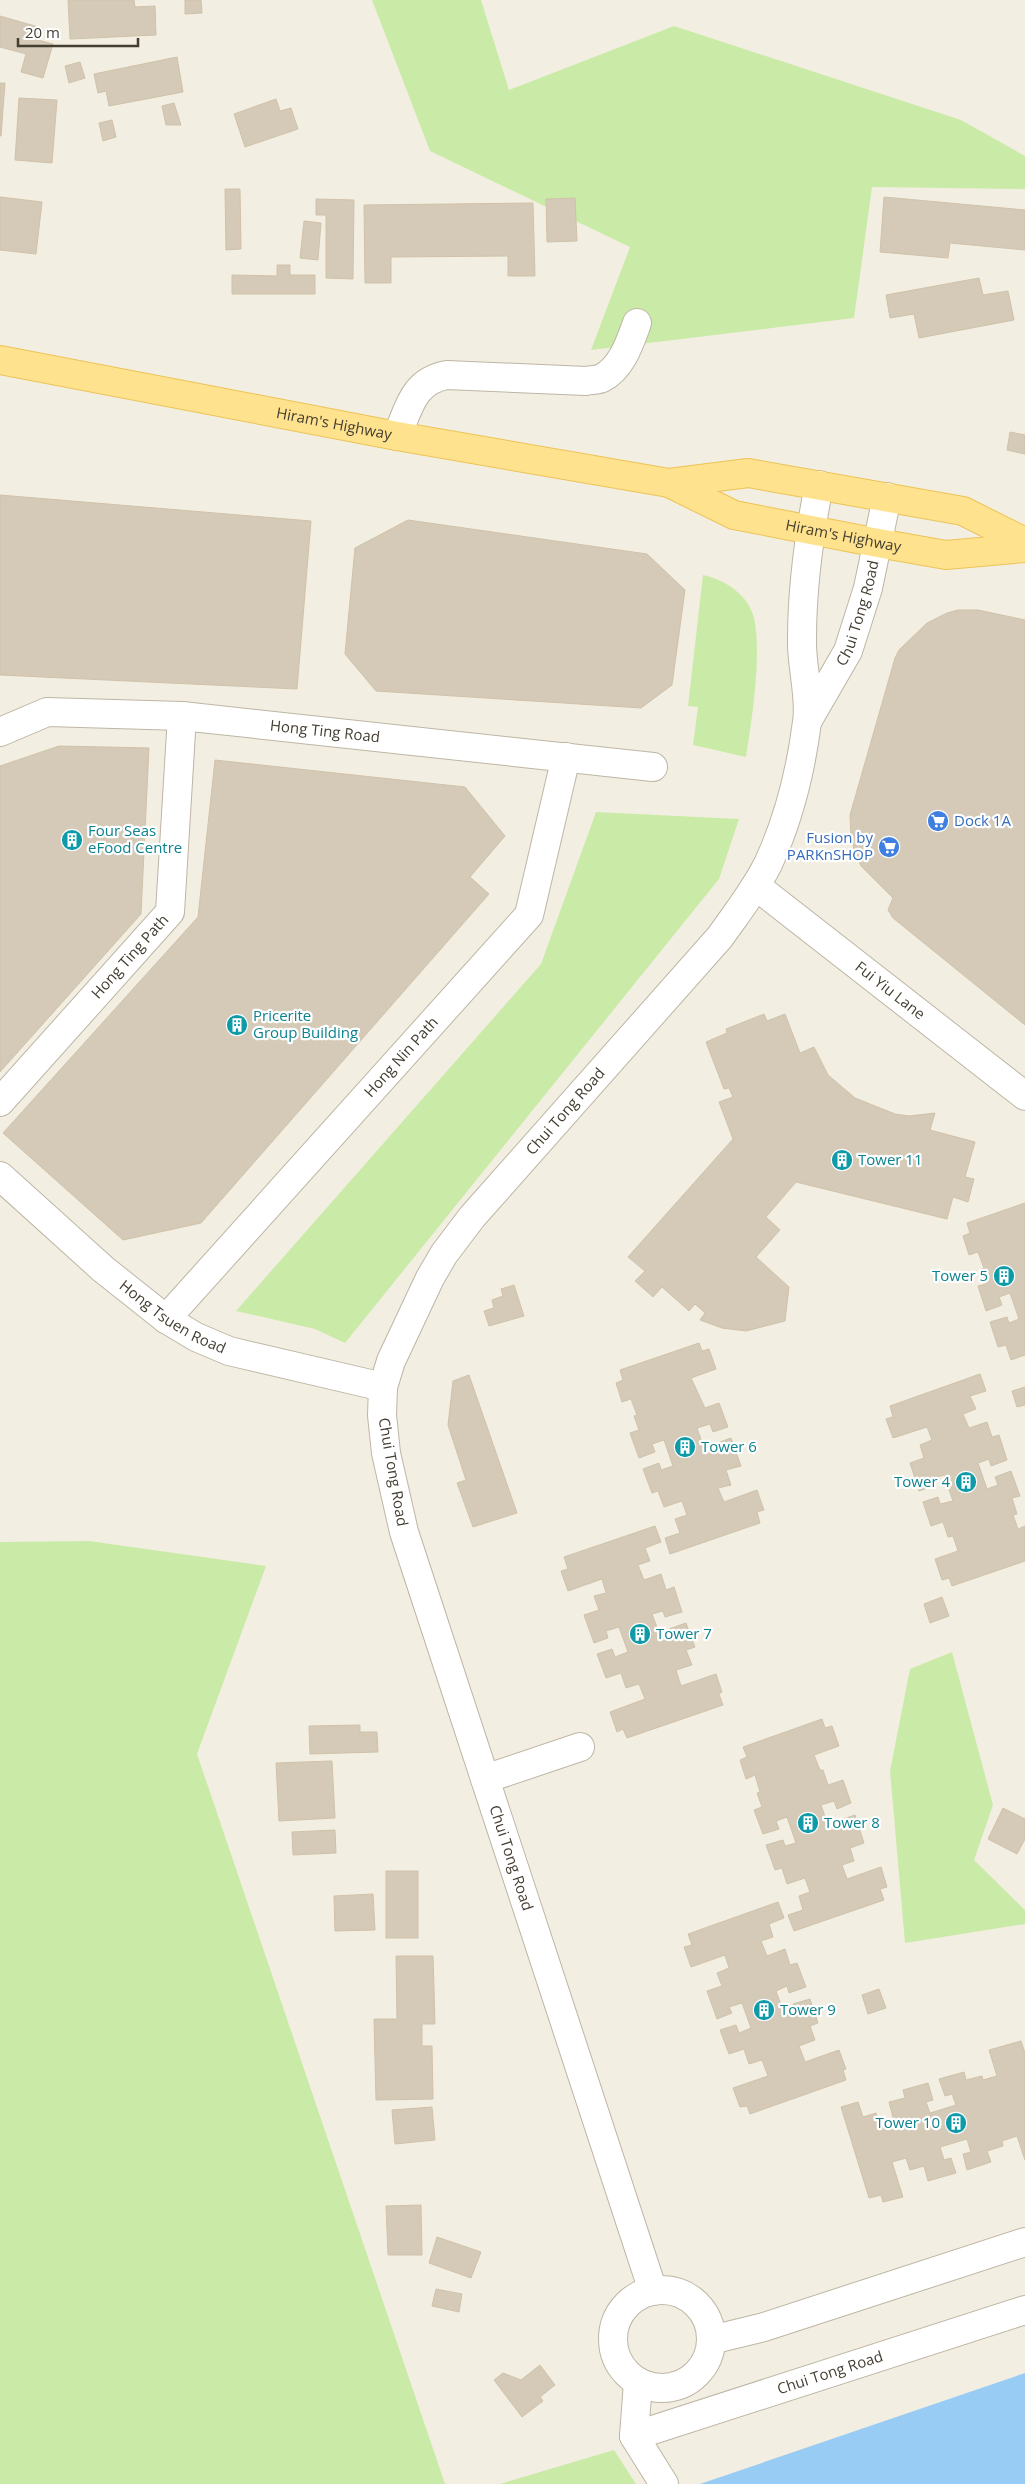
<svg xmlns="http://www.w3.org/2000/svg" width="1025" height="2484" font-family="'Open Sans',sans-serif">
<rect width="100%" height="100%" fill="#f3eee2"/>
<g fill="#caeba7">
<polygon points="372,0 481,0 509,90 674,26 961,120 1025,156 1025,189 872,187 854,318 591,350 630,247 430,151"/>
<path d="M703 575C725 580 748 594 754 618 762 653 752 720 746 757L693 745 698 707 688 706Z"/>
<polygon points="596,812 739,819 719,879 345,1343 315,1329 236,1311 541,964"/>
<polygon points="89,1541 266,1566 197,1754 445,2484 0,2484 0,1542"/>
<polygon points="952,1652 993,1805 974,1860 1025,1910 1025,1924 905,1943 890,1771 910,1669"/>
<polygon points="614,2450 636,2484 500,2484"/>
</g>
<polygon fill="#98ccf5" points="1025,2373 1025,2484 700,2484"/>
<g fill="#d4cab7" stroke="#d0c2a9">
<polygon points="68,0 134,0 135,7 155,6 156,35 70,39"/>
<polygon points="185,0 201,0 202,13 185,14"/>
<polygon points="0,16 42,28 38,40 53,44 43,78 21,72 26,54 0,47"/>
<polygon points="177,57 183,92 109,106 106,91 98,93 94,74"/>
<polygon points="80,62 85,78 69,83 65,66"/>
<polygon points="0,83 5,83 1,136 0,136"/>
<polygon points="19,98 57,100 52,163 15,160"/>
<polygon points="276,99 280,111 291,108 298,129 245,147 234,114"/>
<polygon points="174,103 181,125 166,125 162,106"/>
<polygon points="112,120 116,137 103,141 99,123"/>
<polygon points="225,189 240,189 241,249 226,250"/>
<polygon points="0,197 42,202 36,254 0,250"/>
<polygon points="884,197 1025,210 1025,250 950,243 948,258 880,252"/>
<polygon points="575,198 577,241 547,242 546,199"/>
<polygon points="316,199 354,200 353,279 326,278 326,215 316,215"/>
<polygon points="533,203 535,276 508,276 508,256 391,257 391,283 365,283 364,205"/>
<polygon points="304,221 321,223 318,260 300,258"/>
<polygon points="277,265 290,265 290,275 315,275 315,294 232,294 232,275 277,276"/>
<polygon points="979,278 983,295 1008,291 1014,320 919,338 914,314 890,318 886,295"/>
<polygon points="1010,432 1025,435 1025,454 1007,450"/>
<polygon points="0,495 311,521 297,689 0,675"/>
<polygon points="408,520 647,554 685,590 672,685 641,708 376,691 345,654 355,548"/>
<polygon points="958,610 978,610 1025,620 1025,1025 893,918 888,910 893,898 861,866 855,853 851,837 850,815 895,658 899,650 927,623 947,613"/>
<polygon points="59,746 149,748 141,914 0,1072 0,766"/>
<polygon points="215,760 465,787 505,836 470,877 489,894 201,1223 123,1240 3,1133 198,917"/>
<polygon points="764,1014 767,1021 785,1014 800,1053 814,1047 828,1075 855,1098 895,1114 909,1116 935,1113 930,1130 975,1142 965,1177 974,1179 968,1202 953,1197 947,1219 796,1182 766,1217 780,1230 756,1257 789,1287 785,1321 746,1331 722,1328 700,1320 705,1313 695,1304 689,1311 662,1287 653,1297 635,1281 645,1271 628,1257 733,1139 719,1102 733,1097 729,1088 724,1089 706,1042 727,1033 726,1029"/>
<polygon points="1025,1203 1025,1355 1011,1360 1006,1345 998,1347 990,1322 1007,1317 1009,1323 1019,1319 1010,1293 999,1297 1002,1305 986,1311 978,1286 986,1284 981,1269 984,1268 978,1252 969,1255 963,1236 970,1233 967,1223"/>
<polygon points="514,1285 524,1316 489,1326 484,1311 494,1308 492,1300 503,1296 501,1289"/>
<polygon points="699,1343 702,1351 709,1349 716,1369 691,1378 705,1408 719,1403 728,1427 713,1432 710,1424 697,1428 706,1454 719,1450 717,1443 731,1438 741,1466 726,1470 731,1485 718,1488 724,1502 757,1490 764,1510 757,1512 760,1523 670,1554 665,1538 680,1533 675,1519 687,1515 682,1501 664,1507 658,1491 652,1493 643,1469 659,1463 661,1470 673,1466 664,1440 652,1444 655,1452 639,1458 630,1433 639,1430 634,1416 637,1415 631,1399 622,1402 616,1383 623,1380 620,1370"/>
<polygon points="980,1374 986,1391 970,1396 976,1409 963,1414 969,1428 987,1422 992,1437 999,1435 1007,1460 991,1466 989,1459 978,1463 987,1489 998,1485 995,1477 1011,1471 1020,1496 1012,1498 1017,1514 1013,1515 1018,1529 1025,1526 1025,1561 952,1586 949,1578 942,1580 935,1559 958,1551 953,1536 948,1537 943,1522 931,1526 923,1502 938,1497 940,1504 953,1501 944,1475 931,1479 934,1486 919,1491 910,1463 924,1458 920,1445 932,1440 927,1427 893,1438 886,1419 893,1417 890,1406"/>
<polygon points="469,1375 517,1513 473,1527 457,1483 466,1480 448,1425 453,1381"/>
<polygon points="1025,1387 1025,1405 1017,1407 1012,1391"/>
<polygon points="655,1526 661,1542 645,1548 650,1561 638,1565 644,1580 661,1574 666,1590 674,1587 682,1612 665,1617 663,1611 652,1614 662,1641 672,1637 669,1629 686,1623 695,1647 686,1650 692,1665 676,1670 681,1686 716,1674 722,1692 719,1694 723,1705 627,1738 623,1729 617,1732 610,1712 645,1699 639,1684 626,1688 621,1673 606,1678 597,1654 612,1649 615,1657 628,1652 619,1627 606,1631 608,1638 594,1643 584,1615 599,1610 594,1596 606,1593 602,1579 568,1591 561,1571 568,1569 564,1557"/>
<polygon points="942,1597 949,1616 930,1623 924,1604"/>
<polygon points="822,1719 825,1728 832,1726 839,1746 814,1755 820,1770 823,1770 828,1785 843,1780 851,1803 837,1809 834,1801 821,1805 830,1831 843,1826 840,1820 855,1815 864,1843 850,1848 854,1861 842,1865 847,1879 881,1867 887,1887 880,1889 884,1900 794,1931 788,1915 803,1910 799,1896 810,1892 805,1878 787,1884 782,1868 775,1870 766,1845 783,1840 785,1846 796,1843 787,1817 776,1821 779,1829 763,1834 754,1810 762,1807 757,1793 760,1792 755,1775 746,1779 740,1760 747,1757 743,1747"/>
<polygon points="360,1725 360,1732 377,1732 378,1752 310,1754 309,1726"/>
<polygon points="332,1761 335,1818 279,1821 276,1763"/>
<polygon points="1003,1808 1025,1819 1025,1839 1017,1854 988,1839"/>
<polygon points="335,1830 336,1853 293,1855 292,1832"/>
<rect x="386" y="1871" width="32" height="67"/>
<polygon points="373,1894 375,1930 335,1931 334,1896"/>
<polygon points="778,1902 784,1918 769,1924 773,1937 761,1941 767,1956 785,1949 790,1965 797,1963 806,1987 789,1993 787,1986 776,1991 785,2016 796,2012 793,2004 810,1999 818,2023 810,2026 815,2040 799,2046 805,2062 839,2050 846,2069 843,2070 846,2080 750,2114 747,2106 740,2107 733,2088 768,2076 762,2060 749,2064 744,2049 729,2054 720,2030 736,2025 739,2033 751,2028 742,2003 729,2007 732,2013 717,2019 707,1991 722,1986 717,1973 729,1968 725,1955 691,1967 684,1947 692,1945 688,1934"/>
<polygon points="396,1956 433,1956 435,2024 422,2024 422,2046 432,2046 433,2099 376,2100 374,2019 397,2019"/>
<polygon points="879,1989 886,2008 868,2014 862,1995"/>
<polygon points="1021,2041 1025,2053 1025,2160 1017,2136 1002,2141 1003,2146 987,2151 991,2162 967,2170 963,2154 971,2152 967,2139 940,2147 944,2160 951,2158 956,2173 928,2181 924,2166 910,2170 906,2158 892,2162 903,2197 883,2202 881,2195 869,2198 841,2107 858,2102 863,2117 876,2113 880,2125 894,2121 889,2102 905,2098 903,2090 928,2083 933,2100 926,2102 930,2113 956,2105 952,2094 945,2096 939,2079 964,2072 966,2080 982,2076 983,2080 997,2076 989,2050"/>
<polygon points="432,2107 435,2140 395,2144 392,2110"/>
<polygon points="421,2205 422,2255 388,2255 386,2206"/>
<polygon points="437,2237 481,2252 471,2278 429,2263"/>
<polygon points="436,2289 462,2294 459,2312 432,2306"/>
<polygon points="540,2365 555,2385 540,2397 543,2401 522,2417 494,2380 503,2373 521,2380"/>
</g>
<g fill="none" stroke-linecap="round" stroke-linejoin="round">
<g stroke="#beb6a4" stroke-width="30">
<g id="minor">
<path d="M397 436C409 408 413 381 447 375L586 381C591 380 598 380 602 378 622 368 630 342 637 323"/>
<path id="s1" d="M808 720 848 651 868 588 887 497"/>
<path id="s2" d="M0 732 47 712 182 716 653 767"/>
<path id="s3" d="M756 886 1025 1096"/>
<path id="s4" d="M0 1102 170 912 182 716"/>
<path id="s5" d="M0 1176 103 1269 166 1319 196 1337 229 1351 383 1387"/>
<path id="s6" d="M166 1319 529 915 566 757"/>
<polyline points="485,1779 580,1747"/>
<circle cx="662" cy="2339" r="49"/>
<path id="s7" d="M653 2291 404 1532 386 1453 382 1415 383 1387 391 1361 430 1278 444 1254 472 1217 720 937C737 913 755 890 768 864 788 821 801 769 807 722 811 697 801 665 802 639 802 587 809 536 819 485"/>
<polyline points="711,2340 764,2327 1025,2242"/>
<polyline points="638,2382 634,2436 664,2484"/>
<path id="s8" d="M634 2436 1025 2310"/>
</g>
</g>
<g stroke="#ecc356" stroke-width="30">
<g id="major">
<path id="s9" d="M0 360 397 436 669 483 734 515 878 543 946 555 1025 548"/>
<polyline points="669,483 748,473 963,511 1025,542"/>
</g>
</g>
<use href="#minor" stroke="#fff" stroke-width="28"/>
<use href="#major" stroke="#ffe28e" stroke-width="28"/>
</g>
<defs>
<g id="supermarket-disc" transform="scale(1.125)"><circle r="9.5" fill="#3f7fe0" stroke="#fff"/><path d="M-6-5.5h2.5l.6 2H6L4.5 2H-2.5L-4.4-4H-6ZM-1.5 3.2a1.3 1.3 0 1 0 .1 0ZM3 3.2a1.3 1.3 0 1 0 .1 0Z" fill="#fff"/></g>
<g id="building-disc" transform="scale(1.125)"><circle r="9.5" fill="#0f9aa8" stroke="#fff"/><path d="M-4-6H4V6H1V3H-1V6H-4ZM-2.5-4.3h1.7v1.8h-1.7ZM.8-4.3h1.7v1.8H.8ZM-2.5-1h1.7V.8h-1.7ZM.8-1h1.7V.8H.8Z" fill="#fff"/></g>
</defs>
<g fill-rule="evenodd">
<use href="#supermarket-disc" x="938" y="821"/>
<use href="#building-disc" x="72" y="840"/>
<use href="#supermarket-disc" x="889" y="847"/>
<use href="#building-disc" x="237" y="1025"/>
<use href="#building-disc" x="842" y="1160"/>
<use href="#building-disc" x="1004" y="1276"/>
<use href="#building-disc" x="685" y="1447"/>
<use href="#building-disc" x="966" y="1482"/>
<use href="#building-disc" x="640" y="1634"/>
<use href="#building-disc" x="808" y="1823"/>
<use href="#building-disc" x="764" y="2010"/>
<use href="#building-disc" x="956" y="2123"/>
</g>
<g text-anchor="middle" stroke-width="4.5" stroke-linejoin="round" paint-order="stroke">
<g font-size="15" fill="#443e32" stroke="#fff">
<text dy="5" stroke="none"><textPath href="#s9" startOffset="340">Hiram's Highway</textPath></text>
<text dy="5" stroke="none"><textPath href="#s9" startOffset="864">Hiram's Highway</textPath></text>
<text dy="5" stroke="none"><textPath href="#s1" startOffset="119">Chui Tong Road</textPath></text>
<text dy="5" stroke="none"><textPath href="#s2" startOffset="330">Hong Ting Road</textPath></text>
<text dy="5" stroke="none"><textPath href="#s4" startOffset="195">Hong Ting Path</textPath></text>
<text dy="5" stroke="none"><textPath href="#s3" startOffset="170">Fui Yiu Lane</textPath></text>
<text dy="5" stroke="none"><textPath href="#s6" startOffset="352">Hong Nin Path</textPath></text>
<text dy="5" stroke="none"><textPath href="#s7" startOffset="1280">Chui Tong Road</textPath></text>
<text dy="5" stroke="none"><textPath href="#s5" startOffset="224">Hong Tsuen Road</textPath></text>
<text transform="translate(393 1472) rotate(80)" y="5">Chui Tong Road</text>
<text transform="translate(511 1858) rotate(72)" y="5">Chui Tong Road</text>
<text dy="5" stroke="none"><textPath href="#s8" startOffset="206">Chui Tong Road</textPath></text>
</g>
<g font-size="15" fill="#366cbe" stroke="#fff" text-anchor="start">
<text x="954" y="826">Dock 1A</text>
<text x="873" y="843" text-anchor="end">Fusion by<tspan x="873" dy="17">PARKnSHOP</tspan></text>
</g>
<g font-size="15" fill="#0d838f" stroke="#fff" text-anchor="start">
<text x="88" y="836">Four Seas<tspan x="88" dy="17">eFood Centre</tspan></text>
<text x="253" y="1021">Pricerite<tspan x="253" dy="17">Group Building</tspan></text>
<text x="858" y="1165">Tower 11</text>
<text x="988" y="1281" text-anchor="end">Tower 5</text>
<text x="701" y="1452">Tower 6</text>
<text x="950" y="1487" text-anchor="end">Tower 4</text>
<text x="656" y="1639">Tower 7</text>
<text x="824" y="1828">Tower 8</text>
<text x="780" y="2015">Tower 9</text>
<text x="940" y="2128" text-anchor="end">Tower 10</text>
</g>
</g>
<path d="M18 38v8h120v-8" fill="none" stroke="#443e32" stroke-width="2.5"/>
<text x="25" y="38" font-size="15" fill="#443e32" stroke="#ffffff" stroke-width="4" paint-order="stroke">20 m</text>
</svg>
